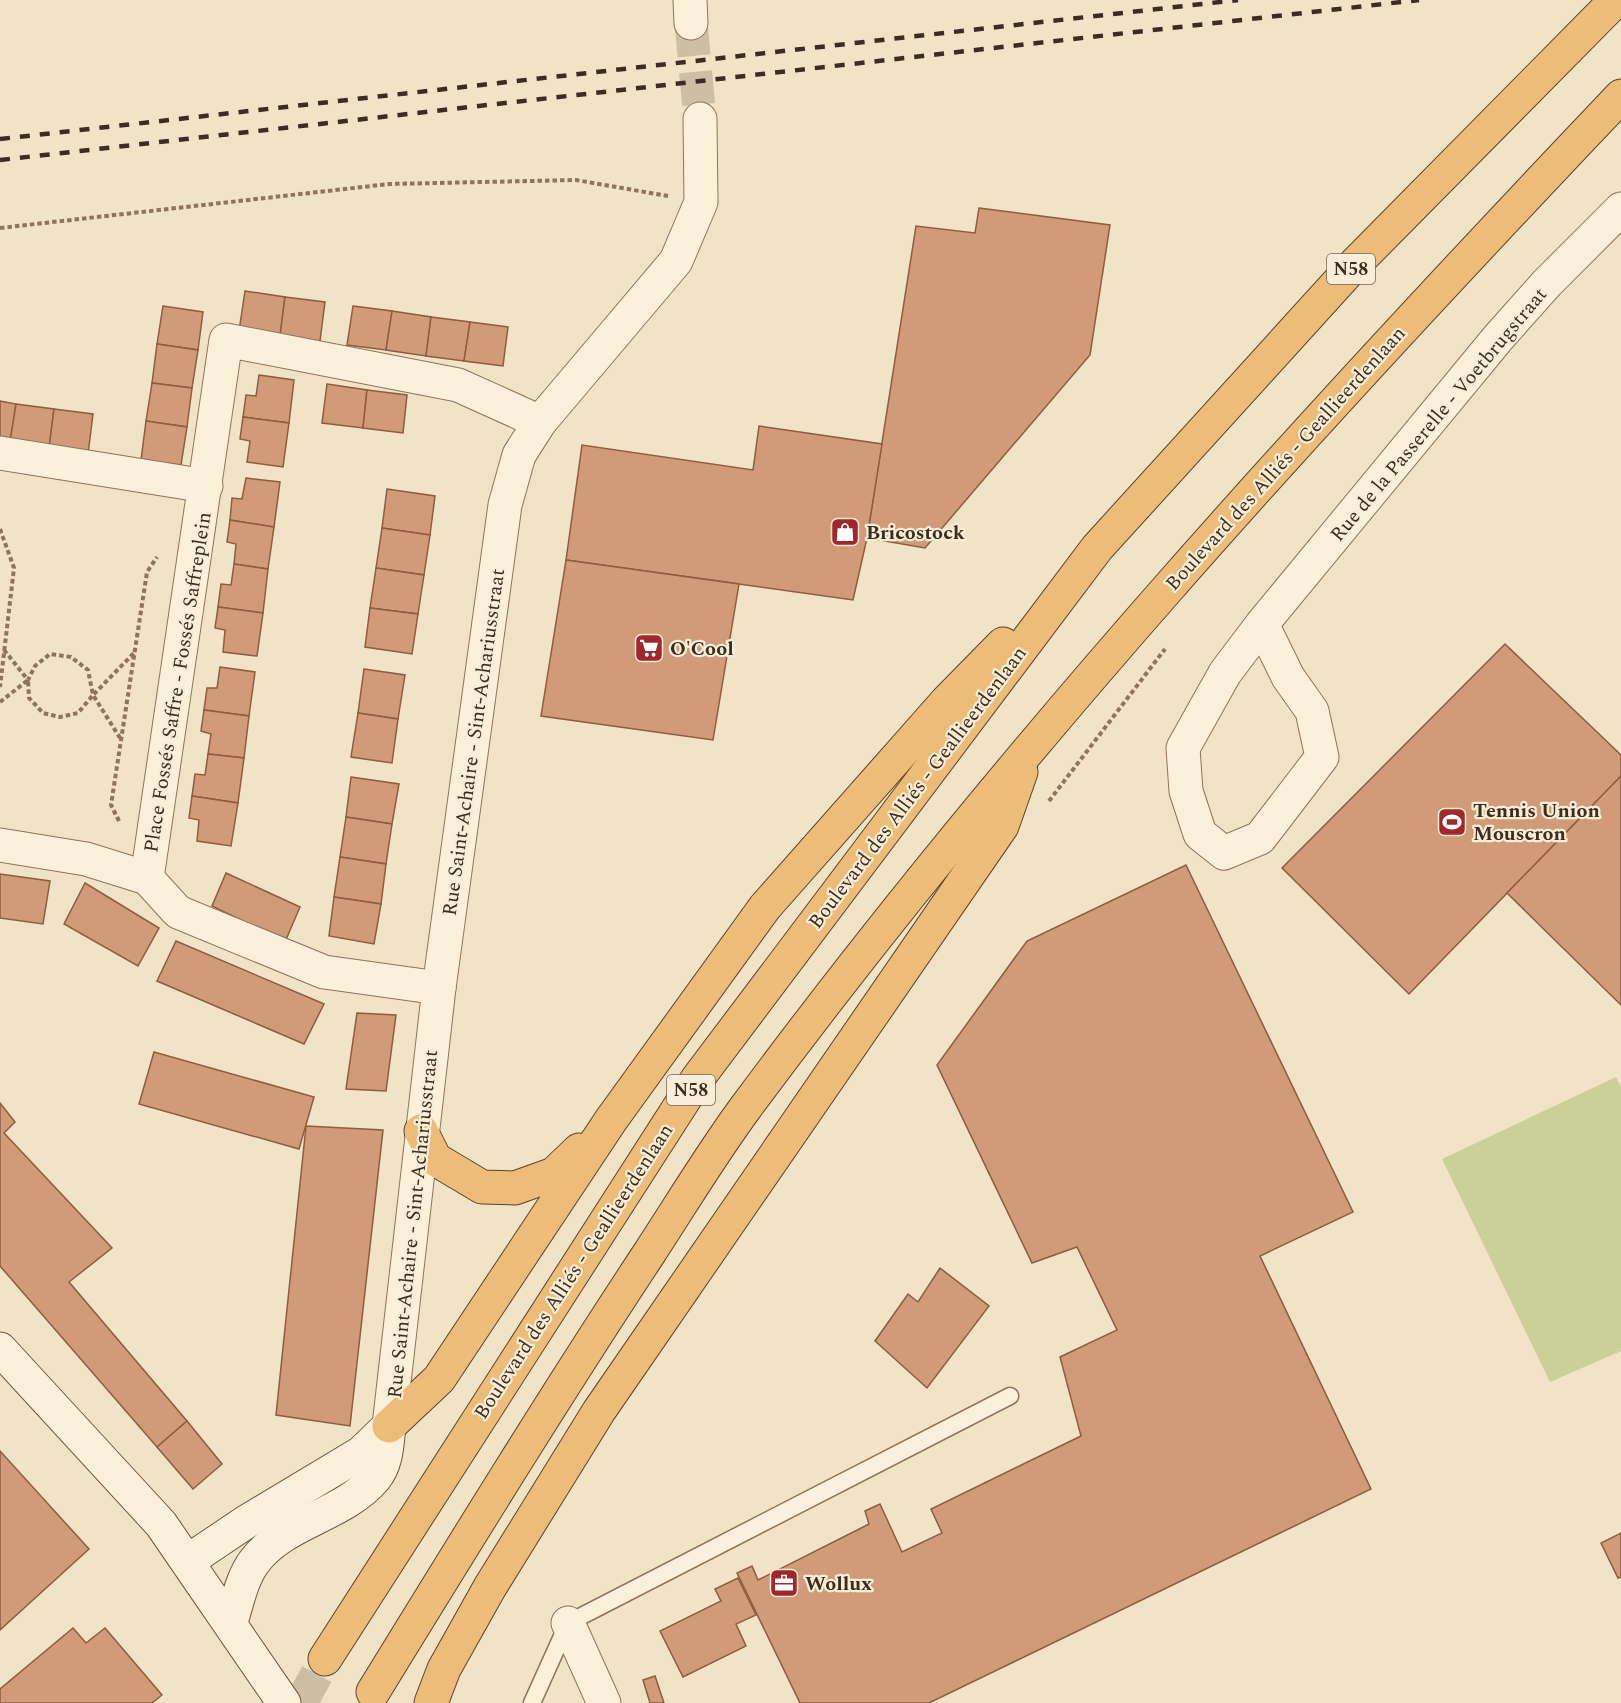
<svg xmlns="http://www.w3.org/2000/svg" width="1621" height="1703" font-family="Spectral,serif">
<rect width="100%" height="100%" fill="#f1e3c6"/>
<polygon fill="#cbd099" points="1616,1077 1621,1087 1621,1351 1550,1382 1442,1159"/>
<g fill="#d19b7a" stroke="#8e5c3f" stroke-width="1.5">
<polygon points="979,208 1110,225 1090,355 925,548 867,538 916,226 975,233"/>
<polygon points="245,291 285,297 280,336 239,331"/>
<polygon points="285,297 325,302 320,341 280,336"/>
<polygon points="163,306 203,312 198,350 157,344"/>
<polygon points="353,306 392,311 386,350 347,345"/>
<polygon points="392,311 431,317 426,356 386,350"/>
<polygon points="431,317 470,322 464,361 426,356"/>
<polygon points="470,322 508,327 503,366 464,361"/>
<polygon points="157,344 198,350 192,388 152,383"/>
<polygon points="259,375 294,380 289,423 243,417 246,395 256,396"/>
<polygon points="152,383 192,388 187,427 146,421"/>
<polygon points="327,384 367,390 363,428 322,423"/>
<polygon points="367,390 407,395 403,433 363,428"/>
<polygon points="0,401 16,404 10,442 0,441"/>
<polygon points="16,404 54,409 49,448 10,442"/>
<polygon points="54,409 93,414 88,454 49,448"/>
<polygon points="243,417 289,423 283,467 247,462 250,441 240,439"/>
<polygon points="146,421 187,427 181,465 141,460"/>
<polygon points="759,426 882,444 867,538 853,600 566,560 582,445 753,470"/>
<polygon points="246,478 280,482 274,527 230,520 232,498 242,499"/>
<polygon points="387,489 435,496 430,535 382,528"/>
<polygon points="230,520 274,527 268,569 234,564 236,544 227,542"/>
<polygon points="382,528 430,535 424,575 376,568"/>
<polygon points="566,560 739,584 713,740 541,716"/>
<polygon points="234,564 268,569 263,613 218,607 221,584 231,585"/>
<polygon points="376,568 424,575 418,614 370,608"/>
<polygon points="218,607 263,613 257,656 223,652 225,630 215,628"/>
<polygon points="370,608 418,614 412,654 365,647"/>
<polygon points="1505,644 1621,755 1621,776 1409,994 1282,868"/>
<polygon points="220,667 255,672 249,716 204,710 207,688 217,688"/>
<polygon points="364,669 405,675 398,719 358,713"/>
<polygon points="204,710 249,716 244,758 208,754 211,734 201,731"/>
<polygon points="358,713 398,719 392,763 351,757"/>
<polygon points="208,754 244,758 238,803 192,796 195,774 205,775"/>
<polygon points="1621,776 1621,1005 1507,893"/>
<polygon points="351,777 399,784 392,824 346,817"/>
<polygon points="192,796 238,803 231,846 197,841 199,820 189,818"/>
<polygon points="346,817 392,824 386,864 340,857"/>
<polygon points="340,857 386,864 381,904 334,897"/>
<polygon points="1186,865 1353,1212 1260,1256 1371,1489 929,1703 800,1703 737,1573 752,1566 758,1580 869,1524 865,1511 880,1504 902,1552 942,1533 931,1509 1081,1436 1060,1357 1117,1330 1077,1247 1032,1263 937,1065 1027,941"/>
<polygon points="226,873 300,907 285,942 212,906"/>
<polygon points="0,874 50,881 43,924 0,918"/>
<polygon points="85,883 159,928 138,966 64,924"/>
<polygon points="334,897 381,904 374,944 329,936"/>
<polygon points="176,941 324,1004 304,1044 157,981"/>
<polygon points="357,1013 396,1015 386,1091 346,1089"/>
<polygon points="154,1052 314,1097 299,1149 139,1104"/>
<polygon points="0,1103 15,1122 4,1133 112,1248 69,1282 187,1421 157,1447 0,1266"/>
<polygon points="306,1126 383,1130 350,1426 276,1415"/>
<polygon points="940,1268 989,1306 927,1388 875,1341 908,1294 918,1302"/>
<polygon points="187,1421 222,1464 193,1489 157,1447"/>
<polygon points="0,1451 89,1549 0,1630"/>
<polygon points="1621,1533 1621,1577 1618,1578 1601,1543"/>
<polygon points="738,1578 756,1615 736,1624 746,1646 683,1677 660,1631 721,1601 715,1589"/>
<polygon points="73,1628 86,1643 105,1628 162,1695 152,1703 0,1703 0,1689"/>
<polygon points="655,1676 664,1703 650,1703 643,1680"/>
</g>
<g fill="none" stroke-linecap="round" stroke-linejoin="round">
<polyline stroke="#cdbfa5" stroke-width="33" stroke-dasharray="33 16" stroke-linecap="butt" points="691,23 700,119"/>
<polyline stroke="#cdbfa5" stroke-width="33" stroke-dasharray="33 16" stroke-linecap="butt" points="301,1703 325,1659"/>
<g stroke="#8d745a" stroke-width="19">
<polyline id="service" points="532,1703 568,1623 1010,1396"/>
</g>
<g stroke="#8d745a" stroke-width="35">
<g id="minor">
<polyline points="690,0 691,23"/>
<polyline points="0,453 206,486"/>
<polyline points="1262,624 1288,677 1312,711 1322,757 1260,838 1224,853 1200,834 1186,791 1183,748 1225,673 1262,624 1498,338 1547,283 1621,209"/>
<polyline points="0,845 86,859 147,878 178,912 324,972 439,988"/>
<polyline points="147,878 226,340 458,385 540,422"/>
<polyline points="389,1426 439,988 505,505 519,455 540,422 676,261 701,202 700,119"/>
<polyline points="568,1623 604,1703"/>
</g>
</g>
<g stroke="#6f553d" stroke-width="35">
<g id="secondary">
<polyline points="0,1349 161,1524 284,1703"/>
<polyline points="188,1561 246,1522 361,1453 389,1426"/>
<path d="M231 1622C237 1603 242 1578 254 1562 283 1522 343 1516 375 1478 387 1464 387 1443 389 1426"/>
</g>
</g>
<g stroke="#5b422f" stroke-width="35">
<g id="trunk">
<polyline points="421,1131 435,1159 482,1187 515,1188 554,1174 579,1150"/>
<polyline points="389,1426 439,1379 611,1120 765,907 947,701 1003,644"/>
<polyline points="325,1659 698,1078 1097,548 1356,263 1616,0"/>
<path d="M373 1692C464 1544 555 1396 650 1252 682 1203 712 1153 746 1107 1012 748 1314 419 1621 96"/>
<polyline points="431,1703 444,1669 490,1587 599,1411 1002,826 1021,772"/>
</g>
</g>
<g stroke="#8d745a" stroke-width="4" stroke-dasharray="4.5 3" stroke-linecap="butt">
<polyline points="0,228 389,184 576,180 668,196"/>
<polyline points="0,529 14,568 0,687"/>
<polyline points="4,650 28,680 35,666 50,654 71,657 88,670 93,695 134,653"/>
<polyline points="0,702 28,680 29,698 43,713 60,717 78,713 93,695 120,738"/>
<polyline points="1049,801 1165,649"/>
<polyline points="119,821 111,805 147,572 157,557"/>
</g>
<use href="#service" stroke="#fbf0da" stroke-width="16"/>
<use href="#minor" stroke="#fbf0da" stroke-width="33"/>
<use href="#secondary" stroke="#fbf0da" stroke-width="33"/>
<use href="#trunk" stroke="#ecbc78" stroke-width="33"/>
<g stroke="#3d2d1f" stroke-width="4.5" stroke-dasharray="10 10" stroke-linecap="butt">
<polyline points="0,139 1238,0"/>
<polyline points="0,160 1419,0"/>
</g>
</g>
<defs>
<g id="shop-square" transform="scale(1.5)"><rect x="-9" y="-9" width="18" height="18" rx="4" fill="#a0272b" stroke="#f8edd6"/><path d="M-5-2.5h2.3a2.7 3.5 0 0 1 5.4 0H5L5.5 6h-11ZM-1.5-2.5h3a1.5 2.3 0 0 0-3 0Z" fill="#fff"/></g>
<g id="supermarket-square" transform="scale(1.5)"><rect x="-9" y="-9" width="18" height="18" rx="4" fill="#a0272b" stroke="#f8edd6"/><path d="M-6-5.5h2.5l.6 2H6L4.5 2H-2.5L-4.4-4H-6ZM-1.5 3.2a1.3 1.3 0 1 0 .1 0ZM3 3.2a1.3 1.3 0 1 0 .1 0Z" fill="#fff"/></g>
<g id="stadium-square" transform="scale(1.5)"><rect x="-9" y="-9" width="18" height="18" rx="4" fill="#a0272b" stroke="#f8edd6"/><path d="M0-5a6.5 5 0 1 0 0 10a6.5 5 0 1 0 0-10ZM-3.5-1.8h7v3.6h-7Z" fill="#fff"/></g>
<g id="office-square" transform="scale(1.5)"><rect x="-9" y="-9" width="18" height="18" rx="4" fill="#a0272b" stroke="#f8edd6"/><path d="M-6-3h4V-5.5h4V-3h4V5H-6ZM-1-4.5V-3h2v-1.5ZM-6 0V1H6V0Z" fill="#fff"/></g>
</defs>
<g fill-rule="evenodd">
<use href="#shop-square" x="845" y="532"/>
<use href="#supermarket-square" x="649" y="648"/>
<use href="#stadium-square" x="1452" y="822"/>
<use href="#office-square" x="784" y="1583"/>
</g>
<g text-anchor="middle" stroke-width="4.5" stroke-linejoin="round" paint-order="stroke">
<g fill="#f8edd6" stroke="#756756" stroke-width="1.5">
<rect x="1327" y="254" width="48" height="30" rx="4.5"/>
<rect x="667" y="1075" width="48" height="30" rx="4.5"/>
</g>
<g font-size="18" font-weight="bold" fill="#3d2d1f">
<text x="1351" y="275">N58</text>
<text x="691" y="1096">N58</text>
</g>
<g font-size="20" fill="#3d2d1f" stroke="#f8edd6">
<text transform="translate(1438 414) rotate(-50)" y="7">Rue de la Passerelle - Voetbrugstraat</text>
<text transform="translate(1285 458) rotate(-48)" y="7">Boulevard des Alliés - Geallieerdenlaan</text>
<text transform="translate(177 682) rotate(-81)" y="7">Place Fossés Saffre - Fossés Saffreplein</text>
<text transform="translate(473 742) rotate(-82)" y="7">Rue Saint-Achaire - Sint-Achariusstraat</text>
<text transform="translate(917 787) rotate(-53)" y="7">Boulevard des Alliés - Geallieerdenlaan</text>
<text transform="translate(412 1224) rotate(-84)" y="7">Rue Saint-Achaire - Sint-Achariusstraat</text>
<text transform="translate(573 1271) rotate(-57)" y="7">Boulevard des Alliés - Geallieerdenlaan</text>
</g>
<g font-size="20" font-weight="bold" fill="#3d2d1f" stroke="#f8edd6" text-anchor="start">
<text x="866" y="539">Bricostock</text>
<text x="670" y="655">O'Cool</text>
<text x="1473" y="817">Tennis Union<tspan x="1473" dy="23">Mouscron</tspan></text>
<text x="805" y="1590">Wollux</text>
</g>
</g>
</svg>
